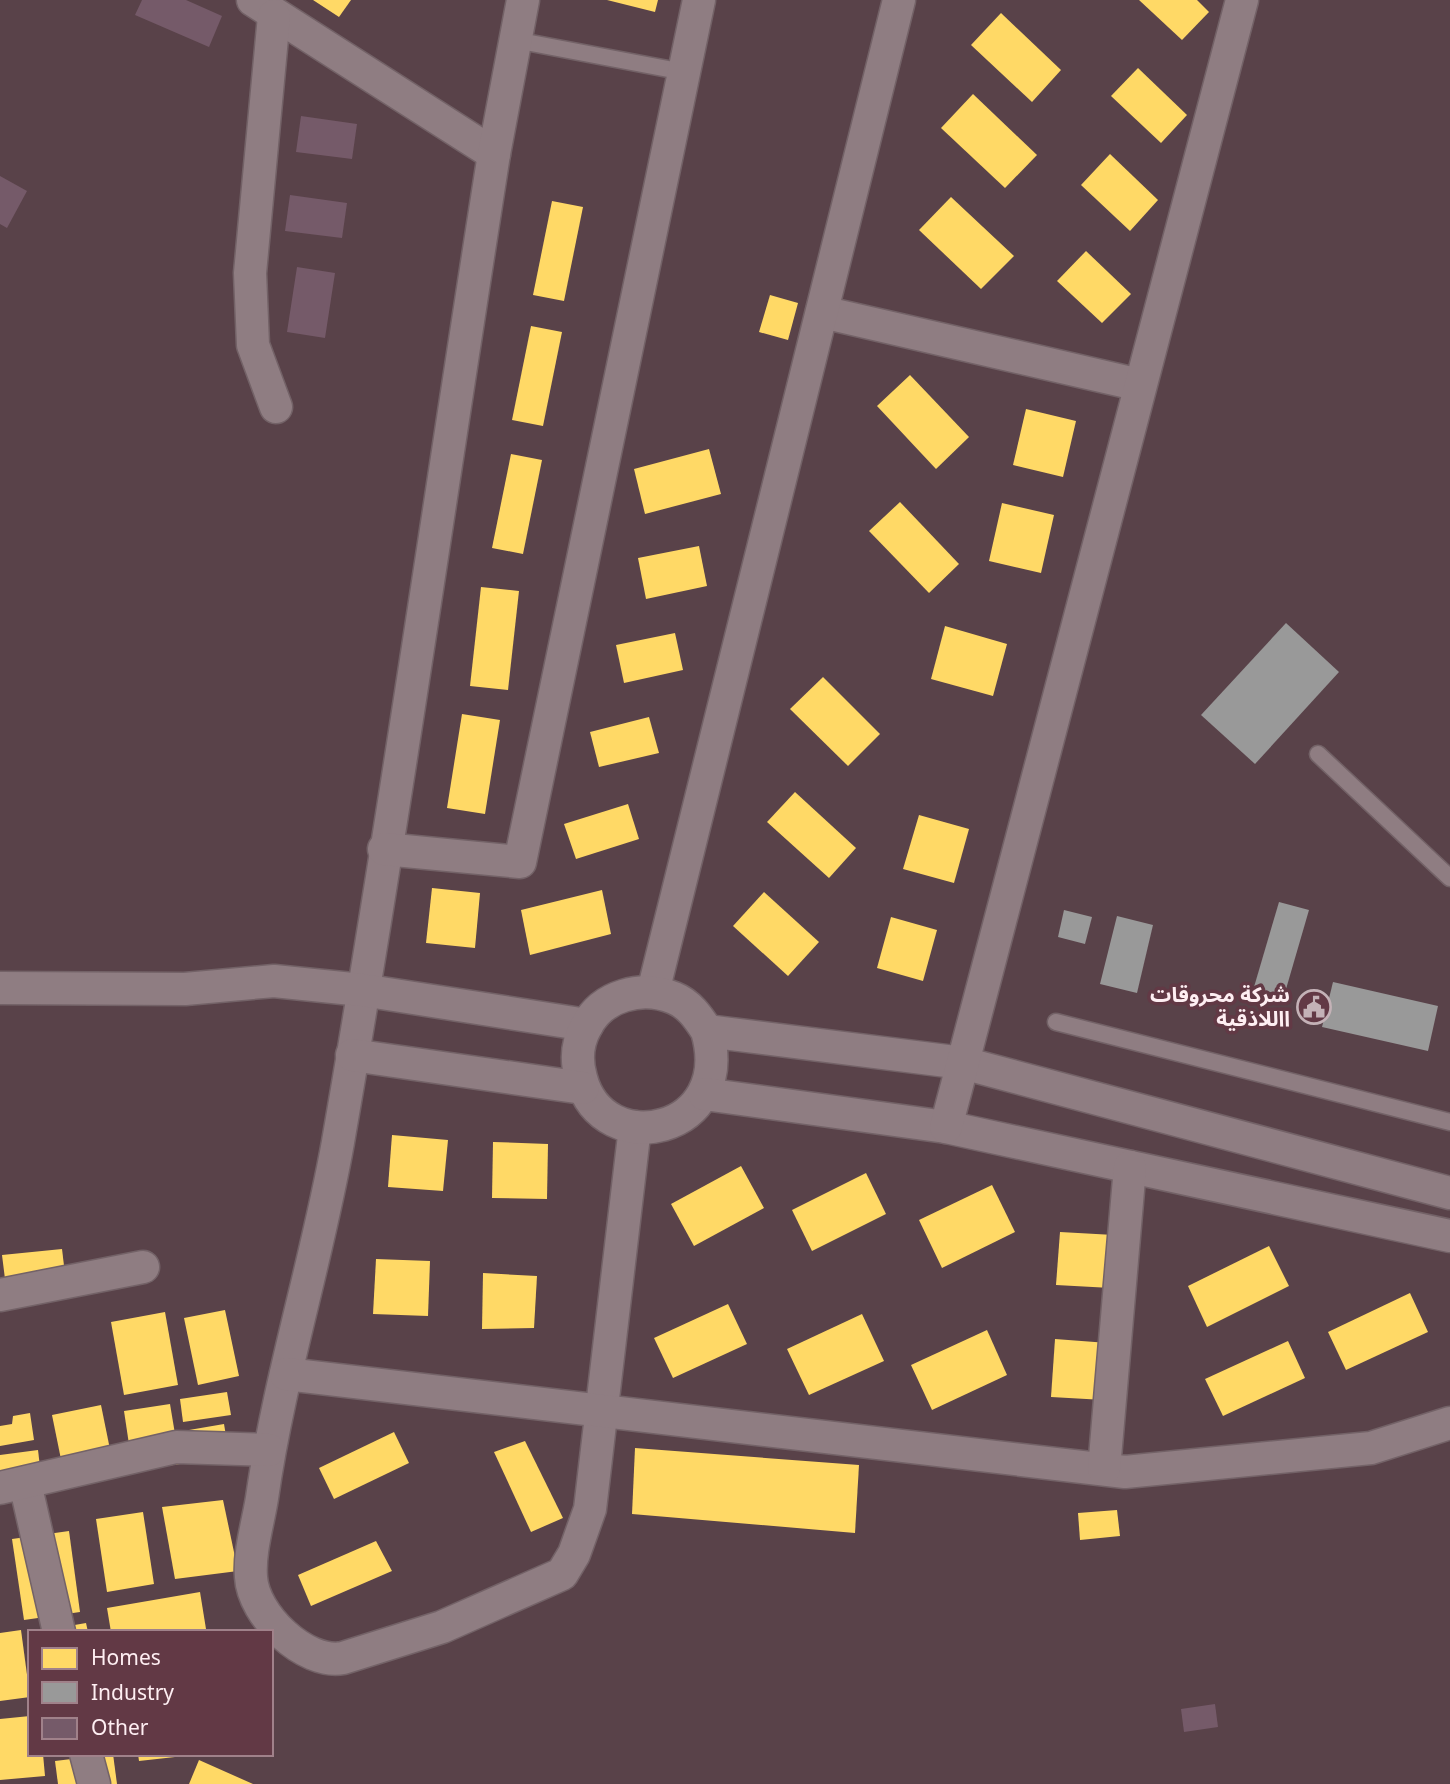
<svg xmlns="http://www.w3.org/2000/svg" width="1450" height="1784" font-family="'Noto Sans','Noto Sans Arabic',sans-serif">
<rect width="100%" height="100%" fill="#594249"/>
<g fill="#ffd966">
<polygon points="313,0 351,0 339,17"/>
<polygon points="607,0 658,0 655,12"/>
<polygon points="1139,0 1197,0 1209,12 1182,40"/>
<polygon points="1001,13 1061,70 1032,102 971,45"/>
<polygon points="1138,68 1187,115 1161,143 1111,96"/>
<polygon points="973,94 1037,155 1005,188 941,128"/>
<polygon points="1110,154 1158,200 1130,231 1081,185"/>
<polygon points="951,197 1014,256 981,289 919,230"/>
<polygon points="552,201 583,207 564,301 533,295"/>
<polygon points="1086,251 1131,294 1102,323 1057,281"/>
<polygon points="770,295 798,303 788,340 759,332"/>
<polygon points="531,326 562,332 543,426 512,420"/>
<polygon points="910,375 969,437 936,469 877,406"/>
<polygon points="1026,409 1076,421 1063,477 1013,465"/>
<polygon points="709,449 721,494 645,514 634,469"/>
<polygon points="511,454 542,460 523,554 492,548"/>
<polygon points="900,502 959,564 929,593 869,531"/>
<polygon points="1002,503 1054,515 1041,573 989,561"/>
<polygon points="699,546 707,586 646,599 638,558"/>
<polygon points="481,587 519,591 508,690 470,686"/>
<polygon points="945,626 1007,644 993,696 931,679"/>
<polygon points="675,633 683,670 624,683 616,645"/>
<polygon points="823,677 880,734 848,766 790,709"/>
<polygon points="462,714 500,720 485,814 447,808"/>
<polygon points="649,717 659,753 599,767 590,732"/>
<polygon points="795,792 856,848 829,878 767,822"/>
<polygon points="628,804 639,839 576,859 564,824"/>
<polygon points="919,815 969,829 954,883 903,869"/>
<polygon points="432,888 480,893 475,948 426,943"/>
<polygon points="602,890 611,934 530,955 521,910"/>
<polygon points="764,892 819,942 788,976 733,926"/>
<polygon points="891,917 937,930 923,981 877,968"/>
<polygon points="392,1135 448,1140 443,1191 388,1187"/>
<polygon points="493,1142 548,1144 547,1199 492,1198"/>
<polygon points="741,1166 764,1208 694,1246 671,1204"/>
<polygon points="866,1173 886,1214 812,1251 792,1210"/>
<polygon points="992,1185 1015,1232 942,1268 919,1220"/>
<polygon points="1060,1232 1114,1235 1111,1288 1056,1285"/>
<polygon points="1269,1246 1289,1286 1207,1327 1188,1286"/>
<polygon points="62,1249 66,1282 6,1287 2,1255"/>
<polygon points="376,1259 430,1261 428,1316 373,1314"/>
<polygon points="483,1273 537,1276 534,1328 482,1329"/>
<polygon points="1410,1293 1428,1332 1346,1370 1328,1332"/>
<polygon points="728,1304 747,1344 673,1378 654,1338"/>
<polygon points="225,1310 239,1376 198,1385 184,1318"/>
<polygon points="165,1312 178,1385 124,1395 111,1322"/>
<polygon points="862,1314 884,1361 809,1395 787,1349"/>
<polygon points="987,1330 1007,1375 932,1410 911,1365"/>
<polygon points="1055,1339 1108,1343 1104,1400 1051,1397"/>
<polygon points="1288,1341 1305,1378 1223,1416 1205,1379"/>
<polygon points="227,1392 231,1415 183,1422 180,1399"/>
<polygon points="170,1404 180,1464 133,1471 124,1411"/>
<polygon points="101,1405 115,1474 66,1484 52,1415"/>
<polygon points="30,1413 34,1440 0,1446 0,1426 12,1424 13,1416"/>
<polygon points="224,1424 230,1460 195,1465 189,1430"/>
<polygon points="394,1432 409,1463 334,1499 319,1468"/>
<polygon points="525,1441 563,1518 531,1532 494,1452"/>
<polygon points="635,1448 859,1465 855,1533 632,1514"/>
<polygon points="38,1450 43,1492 0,1480 0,1455"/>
<polygon points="223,1500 238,1571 175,1579 162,1507"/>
<polygon points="1117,1510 1120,1536 1080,1540 1078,1513"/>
<polygon points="143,1512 154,1584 107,1592 96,1519"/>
<polygon points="69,1531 80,1612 24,1620 12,1539"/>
<polygon points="376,1541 392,1571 311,1606 298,1575"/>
<polygon points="200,1592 206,1629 111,1632 107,1608"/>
<polygon points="86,1623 88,1632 46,1632 46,1630"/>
<polygon points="21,1630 30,1697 0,1701 0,1633"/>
<polygon points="30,1716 30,1754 43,1754 45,1776 0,1780 0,1719"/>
<polygon points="113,1754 117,1784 58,1784 55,1761"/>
<polygon points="138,1754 183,1754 184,1756 139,1761"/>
<polygon points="199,1760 253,1784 189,1784"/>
</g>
<g fill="#999">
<polygon points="1286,623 1339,672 1255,764 1201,715"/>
<polygon points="1279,902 1309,910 1284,996 1254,987"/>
<polygon points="1064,910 1092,917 1085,944 1058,937"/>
<polygon points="1117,916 1153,925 1137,993 1100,984"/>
<polygon points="1333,982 1438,1006 1428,1051 1322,1027"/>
</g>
<g fill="#755a69">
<polygon points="142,0 186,0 222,16 209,47 135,15"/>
<polygon points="301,116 357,124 352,159 296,152"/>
<polygon points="0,176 27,191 7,228 0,224"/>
<polygon points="290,195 347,203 342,238 285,231"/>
<polygon points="297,267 335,273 325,338 287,332"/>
<polygon points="1215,1704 1218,1727 1184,1732 1181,1709"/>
</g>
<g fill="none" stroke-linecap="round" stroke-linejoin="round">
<g stroke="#736267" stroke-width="19">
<g id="lane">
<polyline points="515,40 684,72"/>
<polyline points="1318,754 1450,878"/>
<polyline points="1056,1022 1450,1122"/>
</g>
</g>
<g stroke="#736267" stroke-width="35">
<g id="street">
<polyline points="253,0 494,154"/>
<path d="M523 0 494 154C442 483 395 814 338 1142 317 1261 279 1378 262 1498 258 1523 249 1552 251 1577 253 1615 305 1665 343 1658L442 1627 562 1574 574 1554 590 1509 635 1127"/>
<polyline points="274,16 250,273 253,345 276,407"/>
<polyline points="822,312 1140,385"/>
<polyline points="384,849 520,862 699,0"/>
<polyline points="0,988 185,989 274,981 362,990 587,1025"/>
<polyline points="653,992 899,0"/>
<path d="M707 1031C737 1134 603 1162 581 1078 576 1061 577 1043 586 1027 602 995 642 985 674 998 689 1004 698 1017 707 1031L963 1063 1450 1193"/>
<polyline points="352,1055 583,1088"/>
<polyline points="704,1094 946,1127 1450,1236"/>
<polyline points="946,1127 1242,0"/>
<polyline points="0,1295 143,1267"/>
<polyline points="286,1374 1125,1472 1371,1448 1450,1423"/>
<polyline points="1104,1469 1130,1167"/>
<polyline points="25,1483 59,1632"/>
<polyline points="0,1488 176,1447 269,1450"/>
<polyline points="86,1754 94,1784"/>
</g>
</g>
<use href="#lane" stroke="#8f7d82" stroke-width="16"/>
<use href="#street" stroke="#8f7d82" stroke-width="32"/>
</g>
<defs>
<g id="civic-ring" transform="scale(1.75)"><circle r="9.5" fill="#623945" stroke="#c4b2b7" stroke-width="1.5"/><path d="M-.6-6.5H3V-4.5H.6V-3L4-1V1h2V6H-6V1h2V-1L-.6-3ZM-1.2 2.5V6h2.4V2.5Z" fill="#c4b2b7"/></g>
</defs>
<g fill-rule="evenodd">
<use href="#civic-ring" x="1314" y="1007"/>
</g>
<g text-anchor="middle" stroke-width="7" stroke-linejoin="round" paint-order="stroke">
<g font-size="21" font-weight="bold" fill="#feeef2" stroke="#623945" text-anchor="end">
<text x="1290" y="1002">شركة محروقات<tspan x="1290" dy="24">االلاذقية</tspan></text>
</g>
</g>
<rect x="28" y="1630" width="245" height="126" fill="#623945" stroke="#a0818a" stroke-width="2"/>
<rect x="42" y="1648" width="35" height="21" fill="#ffd966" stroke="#a0818a" stroke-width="2"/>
<text x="91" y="1665" font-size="21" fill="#feeef2">Homes</text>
<rect x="42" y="1682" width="35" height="21" fill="#999999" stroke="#a0818a" stroke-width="2"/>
<text x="91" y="1700" font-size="21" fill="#feeef2">Industry</text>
<rect x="42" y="1718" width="35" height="21" fill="#755a69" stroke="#a0818a" stroke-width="2"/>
<text x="91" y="1735" font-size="21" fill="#feeef2">Other</text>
</svg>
